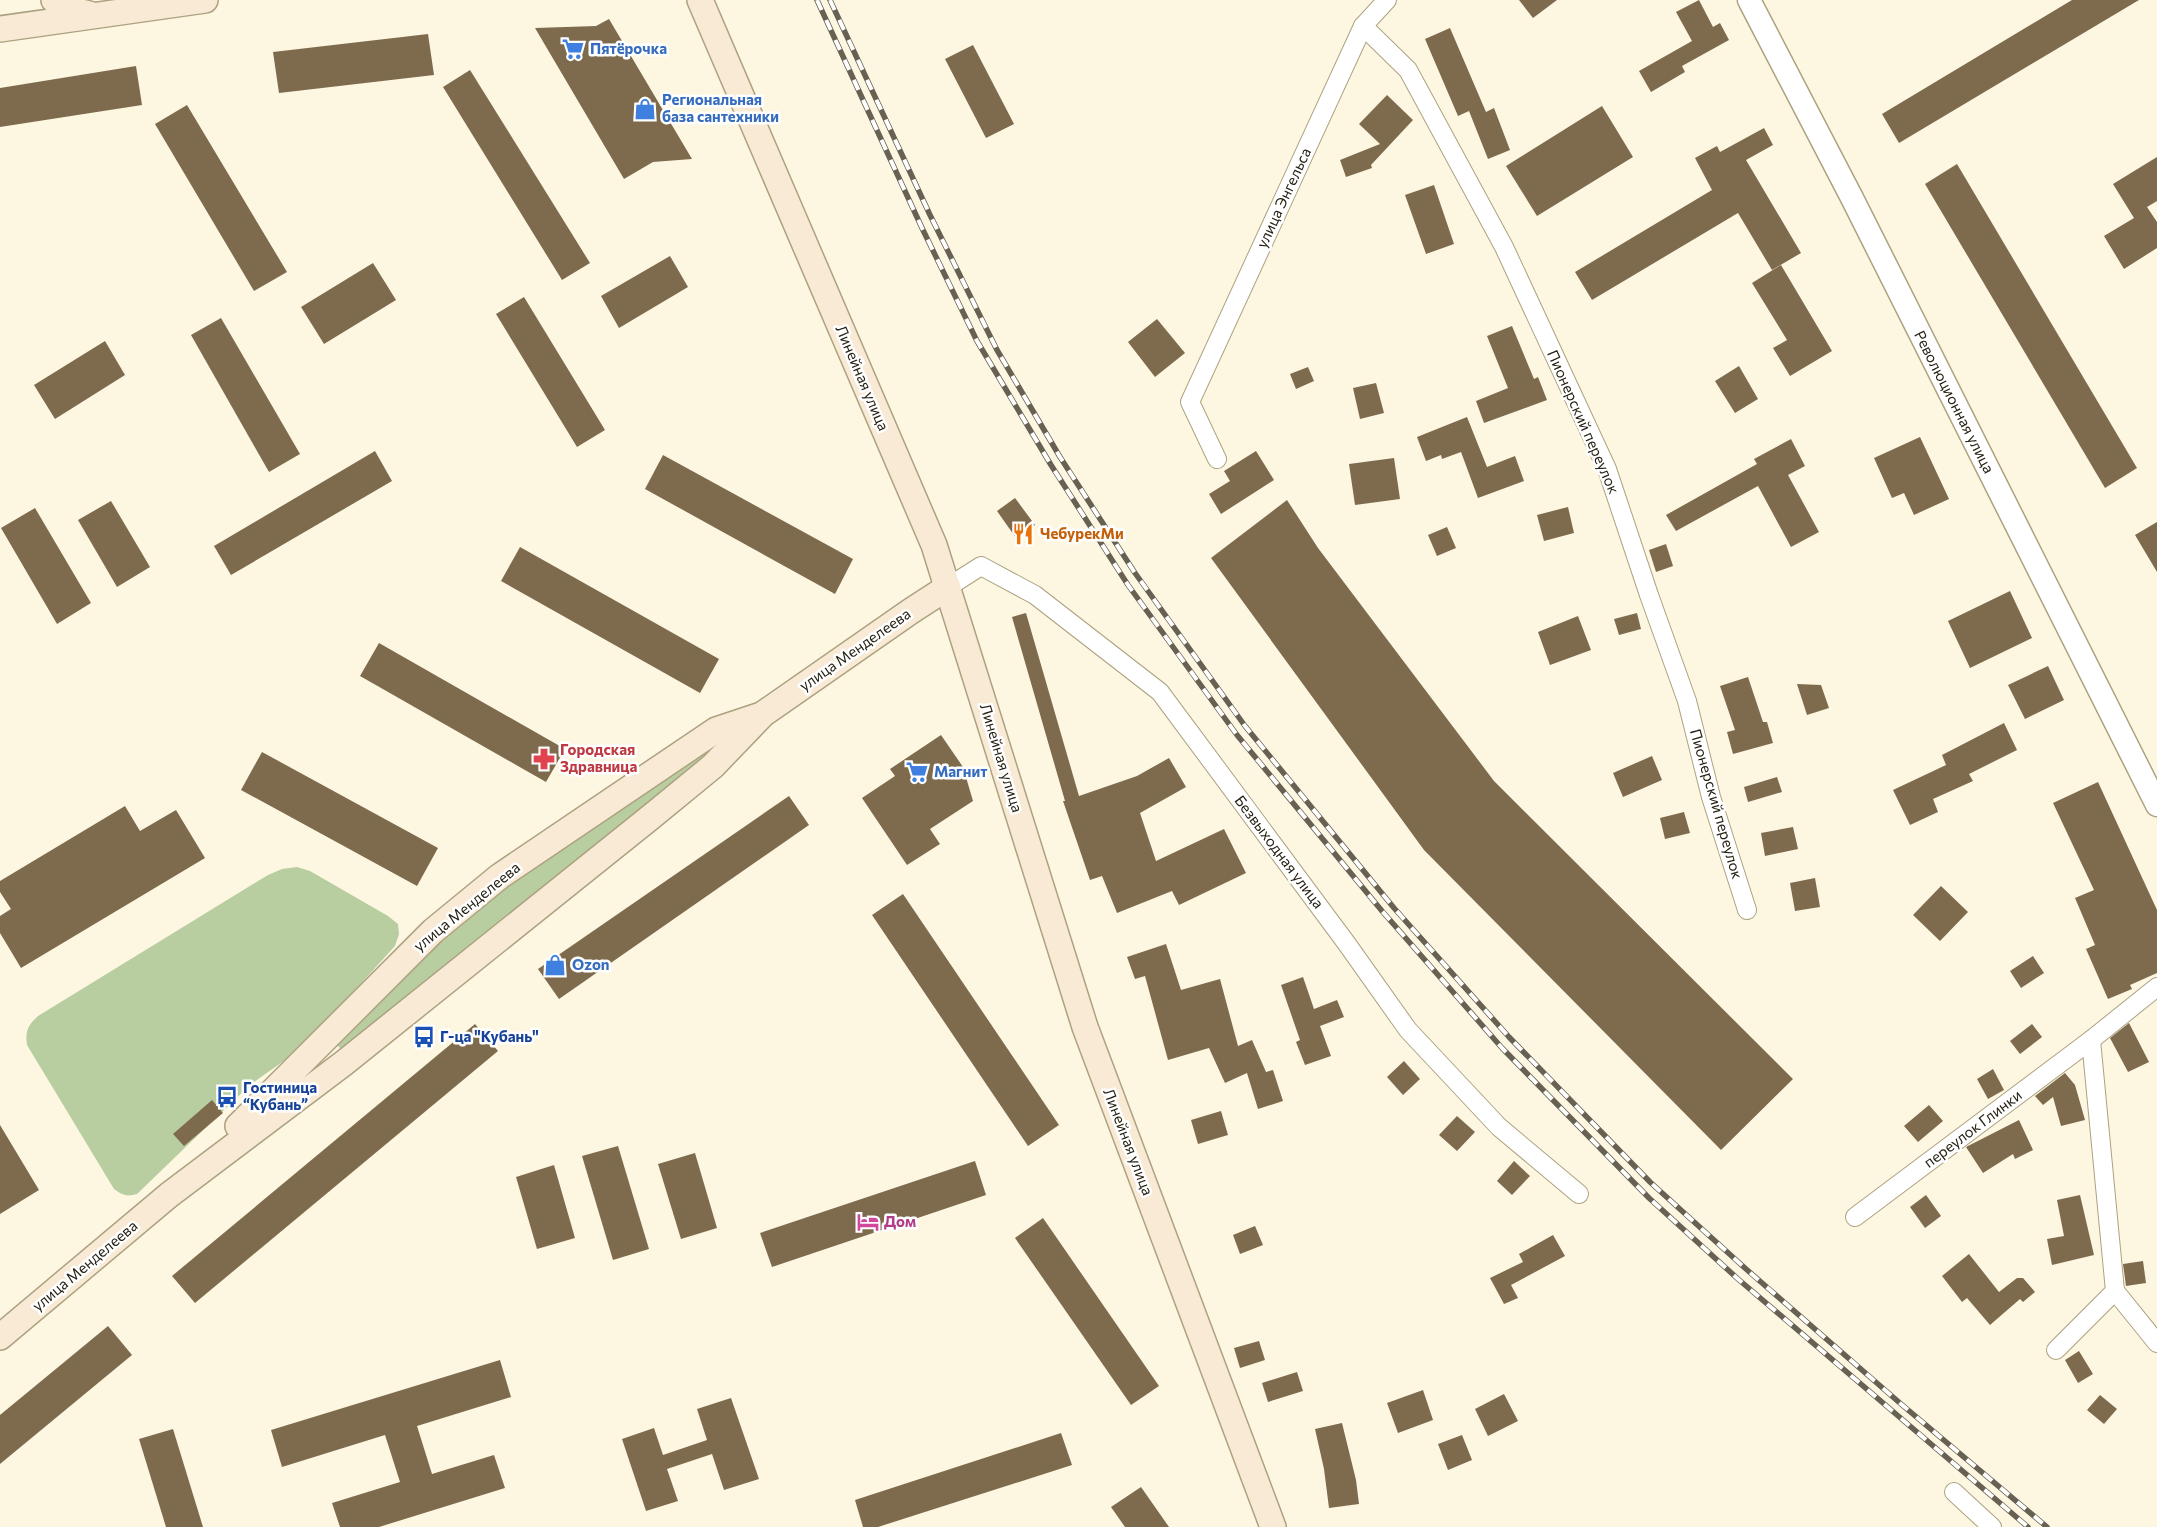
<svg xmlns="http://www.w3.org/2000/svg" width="2157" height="1527" font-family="Commissioner,sans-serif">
<rect width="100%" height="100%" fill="#fdf7e2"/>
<g fill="#b8cda0">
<polygon points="706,752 708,756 341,1049 336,1044 457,920"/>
<path d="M297 867 310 871 388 916 398 924 399 934 395 946 302 1048 251 1084 137 1194C127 1197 122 1195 114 1189L27 1045C25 1031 28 1025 38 1016L268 875 282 869Z"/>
</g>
<g fill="#7e6b4e">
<polygon points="1519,0 1557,0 1533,18"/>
<polygon points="1699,0 1713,27 1720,23 1729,40 1682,66 1685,72 1651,92 1639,71 1692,41 1676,12"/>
<polygon points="2072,0 2139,0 1899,143 1882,114"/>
<polygon points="609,19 692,159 653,162 624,179 535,28 596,26"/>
<polygon points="1450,28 1486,112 1494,108 1510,150 1488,159 1469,111 1458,116 1425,39"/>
<polygon points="428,34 434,75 279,93 273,52"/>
<polygon points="973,45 1014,124 986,138 945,59"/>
<polygon points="136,66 142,105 0,127 0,88"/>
<polygon points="470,70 590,263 562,280 443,87"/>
<polygon points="1387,95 1413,120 1371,165 1372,168 1346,177 1340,160 1380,144 1359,124"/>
<polygon points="187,105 287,272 254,291 155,124"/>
<polygon points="1602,106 1633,157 1537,216 1506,166"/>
<polygon points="1764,128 1773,145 1746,160 1801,253 1772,270 1738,213 1592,300 1575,272 1712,190 1695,158 1717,146 1720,152"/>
<polygon points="2157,157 2157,201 2147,207 2157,222 2157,248 2124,269 2104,236 2134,218 2113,184"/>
<polygon points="1957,164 2137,468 2105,488 1925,184"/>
<polygon points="1434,185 1454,244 1426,254 1405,195"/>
<polygon points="670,256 688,287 619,328 601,296"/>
<polygon points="373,263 396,300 324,344 301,307"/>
<polygon points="1781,265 1832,351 1790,376 1773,348 1787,340 1752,283"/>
<polygon points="524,297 605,430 577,447 496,314"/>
<polygon points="221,318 300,454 269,472 191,335"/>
<polygon points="1157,319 1185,353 1155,377 1128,342"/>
<polygon points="1512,326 1534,379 1538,377 1547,400 1484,423 1476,401 1508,388 1487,336"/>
<polygon points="105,341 125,375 55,419 34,385"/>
<polygon points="1739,366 1758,399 1735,413 1715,381"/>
<polygon points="1308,367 1314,381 1296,389 1290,374"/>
<polygon points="1376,383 1384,413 1360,419 1353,388"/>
<polygon points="1467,417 1487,467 1515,456 1524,481 1478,498 1461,452 1442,459 1441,455 1426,461 1417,437"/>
<polygon points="1920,437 1949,499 1914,515 1904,493 1892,498 1874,458"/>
<polygon points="1791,439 1805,466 1788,475 1819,532 1791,547 1758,486 1676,531 1666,515 1757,464 1754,459"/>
<polygon points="375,451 392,481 231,575 214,546"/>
<polygon points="1256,451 1274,480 1221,514 1209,494 1230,481 1224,471"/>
<polygon points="663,455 853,559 835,594 645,489"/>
<polygon points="1394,458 1400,499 1355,505 1349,464"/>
<polygon points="1015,498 1035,525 1016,538 997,511"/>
<polygon points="1287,500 1318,548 1494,781 1793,1079 1721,1150 1424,850 1211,558"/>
<polygon points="111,501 150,567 117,587 78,520"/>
<polygon points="1568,507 1574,533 1544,541 1537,515"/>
<polygon points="35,508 91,603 57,624 1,528"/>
<polygon points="2157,522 2157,572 2135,535"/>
<polygon points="1447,527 1456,548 1437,556 1428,535"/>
<polygon points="1666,544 1673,566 1656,572 1649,550"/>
<polygon points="520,547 719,659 700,693 501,581"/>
<polygon points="2010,591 2032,638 1970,668 1948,621"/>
<polygon points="1026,613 1079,796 1137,776 1169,758 1186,787 1140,813 1156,861 1224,829 1246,873 1179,905 1172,891 1117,913 1102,876 1090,880 1063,801 1065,801 1012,617"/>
<polygon points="1637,613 1641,629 1619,635 1614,619"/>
<polygon points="1578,616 1591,650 1550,665 1538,632"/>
<polygon points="379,643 565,749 546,782 360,676"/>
<polygon points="2048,666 2064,700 2025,719 2008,685"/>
<polygon points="1748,677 1763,722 1767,722 1773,743 1733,754 1727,732 1735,730 1720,686"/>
<polygon points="1797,684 1821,685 1829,708 1807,715"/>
<polygon points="2004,723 2017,750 1969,774 1973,781 1933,799 1938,812 1910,825 1893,790 1946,765 1942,755"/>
<polygon points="941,735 963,767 973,801 930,829 940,844 907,865 862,798 895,776 890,769"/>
<polygon points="262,752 438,848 417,886 241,790"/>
<polygon points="1652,756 1662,780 1623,797 1613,773"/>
<polygon points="1777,777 1782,792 1748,802 1744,787"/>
<polygon points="2098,782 2157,910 2157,973 2130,985 2132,989 2108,999 2086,949 2095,945 2075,898 2094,890 2053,803"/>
<polygon points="789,796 809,825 559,999 538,969"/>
<polygon points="125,806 140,831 176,810 205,858 21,968 0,933 0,916 11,909 0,892 0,881"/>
<polygon points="1684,812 1690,833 1665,839 1660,818"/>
<polygon points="1793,827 1798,849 1765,856 1761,833"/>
<polygon points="1815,878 1820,907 1795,911 1790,883"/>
<polygon points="1941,886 1968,912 1940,941 1913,915"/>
<polygon points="903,894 1059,1125 1028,1146 872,915"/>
<polygon points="1166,944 1181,990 1220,979 1238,1046 1252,1040 1266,1072 1273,1070 1283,1101 1258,1109 1247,1073 1225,1083 1209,1048 1168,1060 1145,976 1135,979 1127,957"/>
<polygon points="2033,956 2044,973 2021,988 2010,971"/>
<polygon points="1303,977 1314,1009 1337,1000 1344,1017 1320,1026 1331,1056 1305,1065 1296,1042 1300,1040 1281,985"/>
<polygon points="2129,1023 2149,1062 2128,1072 2110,1038"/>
<polygon points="475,1024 498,1051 195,1303 172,1276"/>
<polygon points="2032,1024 2042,1037 2020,1054 2010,1041"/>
<polygon points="1404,1061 1420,1079 1403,1095 1387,1077"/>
<polygon points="1993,1069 2004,1090 1988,1099 1977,1079"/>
<polygon points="2065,1073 2075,1085 2085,1120 2061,1126 2053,1097 2043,1105 2035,1096"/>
<polygon points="212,1100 223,1113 184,1146 173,1134"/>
<polygon points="1929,1105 1943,1121 1918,1142 1904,1126"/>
<polygon points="1221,1111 1228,1135 1198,1144 1191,1120"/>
<polygon points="1457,1116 1475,1132 1457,1151 1439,1135"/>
<polygon points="2019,1120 2033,1150 2015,1159 2013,1154 1983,1173 1966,1147"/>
<polygon points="0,1125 39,1190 0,1214"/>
<polygon points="618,1146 649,1249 613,1260 582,1156"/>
<polygon points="695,1153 717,1228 681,1239 658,1164"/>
<polygon points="975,1161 986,1195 772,1267 760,1233"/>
<polygon points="1514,1161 1530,1176 1512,1195 1497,1181"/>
<polygon points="554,1165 575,1238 537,1249 516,1177"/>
<polygon points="1926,1195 1941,1216 1925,1228 1910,1207"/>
<polygon points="2080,1195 2094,1255 2052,1265 2047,1239 2064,1236 2057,1200"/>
<polygon points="1043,1218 1159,1386 1131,1405 1015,1238"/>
<polygon points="1255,1226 1263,1245 1240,1254 1233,1235"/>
<polygon points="1553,1235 1565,1256 1511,1285 1518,1298 1504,1304 1490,1278 1523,1262 1519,1254"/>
<polygon points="1969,1254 1999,1292 2017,1278 2023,1278 2035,1292 2023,1302 2020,1299 1990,1325 1967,1298 1962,1302 1942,1276"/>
<polygon points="2143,1261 2146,1283 2126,1286 2123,1264"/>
<polygon points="108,1326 132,1355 0,1464 0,1415"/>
<polygon points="1259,1341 1265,1360 1240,1368 1234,1348"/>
<polygon points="2079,1351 2093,1374 2078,1383 2065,1360"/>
<polygon points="500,1360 511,1397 417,1426 432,1474 494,1455 505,1488 379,1527 340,1527 332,1503 400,1482 385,1435 282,1467 271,1430"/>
<polygon points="1297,1372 1303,1391 1268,1402 1262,1383"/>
<polygon points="1423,1390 1433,1420 1398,1433 1387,1403"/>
<polygon points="1504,1394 1518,1421 1488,1436 1475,1409"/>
<polygon points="2100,1395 2117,1409 2104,1424 2087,1410"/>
<polygon points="731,1398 759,1479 724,1490 712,1454 667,1469 678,1501 646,1511 622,1439 654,1428 663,1455 707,1440 697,1409"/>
<polygon points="1342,1423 1356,1480 1359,1504 1329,1508 1324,1469 1315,1429"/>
<polygon points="173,1429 203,1527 166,1527 139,1439"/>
<polygon points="1061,1433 1072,1465 878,1527 863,1527 855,1500"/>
<polygon points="1462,1435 1472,1460 1448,1470 1438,1444"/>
<polygon points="1141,1487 1169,1527 1125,1527 1111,1507"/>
</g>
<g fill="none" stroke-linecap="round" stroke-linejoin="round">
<g stroke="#aca280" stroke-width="20">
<g id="minor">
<polyline points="1363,26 1408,70 1504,247 1607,469 1649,595 1687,701 1711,797 1747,910"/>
<polyline points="1217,459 1190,402 1363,26 1387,0"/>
<polyline points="948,587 981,566 1035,595 1160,692 1347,944 1408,1030 1499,1127 1579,1194"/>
<polyline points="1855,1217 2091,1040 2157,987"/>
<polyline points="2115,1291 2157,1343"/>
<polyline points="2056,1350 2115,1291 2091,1040"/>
<polyline points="1954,1492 1992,1527"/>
</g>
</g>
<g stroke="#aca280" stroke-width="25">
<polyline id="tertiary" points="1749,0 1852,198 2157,805"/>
</g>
<g stroke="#aca280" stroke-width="28">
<g id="secondary">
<polyline points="54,0 61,7 89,14"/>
<polyline points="700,0 934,545 1085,1027 1273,1527"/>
<polyline points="0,29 205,0"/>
<polyline points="238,1126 433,931 500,876 716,730 758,716"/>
<polyline points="0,1337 169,1195 344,1063 652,816 713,766 763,714 911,611 948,587"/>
</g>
</g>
<use href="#minor" stroke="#fff" stroke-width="18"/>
<use href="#tertiary" stroke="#fff" stroke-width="22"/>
<use href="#secondary" stroke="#f9ead6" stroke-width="25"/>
<g stroke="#666152" stroke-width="5.5">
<g id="rail">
<polyline points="817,0 922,228 977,341 1051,465 1128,585 1237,735 1382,911 1502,1048 1649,1198 1738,1279 2028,1527"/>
<polyline points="830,0 930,215 997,350 1060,457 1135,573 1245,726 1394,908 1509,1037 1650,1182 1746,1269 1901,1404 2047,1527"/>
</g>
</g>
<use href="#rail" stroke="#fff" stroke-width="4" stroke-dasharray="11" stroke-linecap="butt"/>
</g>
<defs>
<g id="supermarket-bare" transform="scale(1.725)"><path d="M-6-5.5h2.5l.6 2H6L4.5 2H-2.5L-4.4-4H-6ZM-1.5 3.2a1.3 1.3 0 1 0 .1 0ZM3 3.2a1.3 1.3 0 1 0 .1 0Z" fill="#3f7fe0" stroke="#fff" stroke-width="2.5" paint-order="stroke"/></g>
<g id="shop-bare" transform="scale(1.725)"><path d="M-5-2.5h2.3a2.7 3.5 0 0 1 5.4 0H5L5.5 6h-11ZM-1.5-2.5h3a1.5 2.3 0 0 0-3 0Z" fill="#3f7fe0" stroke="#fff" stroke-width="2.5" paint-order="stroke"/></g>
<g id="restaurant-bare" transform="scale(1.725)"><path d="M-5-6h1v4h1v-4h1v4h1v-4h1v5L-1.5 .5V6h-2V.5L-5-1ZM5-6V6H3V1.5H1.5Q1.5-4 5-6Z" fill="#e8710a" stroke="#fff" stroke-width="2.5" paint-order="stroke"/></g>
<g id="pharmacy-bare" transform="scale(1.725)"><path d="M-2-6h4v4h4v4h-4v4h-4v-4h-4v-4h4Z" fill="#e0444e" stroke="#fff" stroke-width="2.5" paint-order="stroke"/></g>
<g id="bus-bare" transform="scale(1.725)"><path d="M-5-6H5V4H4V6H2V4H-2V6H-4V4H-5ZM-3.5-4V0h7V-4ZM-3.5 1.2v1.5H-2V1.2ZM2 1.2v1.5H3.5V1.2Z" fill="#1a4fb4" stroke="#fff" stroke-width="2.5" paint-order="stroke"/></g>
<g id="hotel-bare" transform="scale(1.725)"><path d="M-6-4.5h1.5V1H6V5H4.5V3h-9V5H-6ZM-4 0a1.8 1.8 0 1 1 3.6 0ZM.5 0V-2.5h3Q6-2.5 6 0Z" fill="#d1479c" stroke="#fff" stroke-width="2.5" paint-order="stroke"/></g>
</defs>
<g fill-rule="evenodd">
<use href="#supermarket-bare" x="573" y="49"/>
<use href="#shop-bare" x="645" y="109"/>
<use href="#restaurant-bare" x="1023" y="534"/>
<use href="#pharmacy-bare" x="544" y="759"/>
<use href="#supermarket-bare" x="917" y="772"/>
<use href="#shop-bare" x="555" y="965"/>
<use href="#bus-bare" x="424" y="1037"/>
<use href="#bus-bare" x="227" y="1097"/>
<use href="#hotel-bare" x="868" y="1222"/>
</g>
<g text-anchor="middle" stroke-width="5" stroke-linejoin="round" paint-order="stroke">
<g font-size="15" font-weight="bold" fill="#366cbe" stroke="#fff" text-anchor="start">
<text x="590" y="54">Пятёрочка</text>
<text x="662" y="105">Региональная<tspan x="662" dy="17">база сантехники</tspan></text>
<text x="934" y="777">Магнит</text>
<text x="572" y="970">Ozon</text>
</g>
<g font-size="15" fill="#252114" stroke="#fff">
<text transform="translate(1284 198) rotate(-65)" y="5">улица Энгельса</text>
<text transform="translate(862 378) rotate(67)" y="5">Линейная улица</text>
<text transform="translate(1954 402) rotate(63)" y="5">Революционная улица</text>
<text transform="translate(1583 422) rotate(66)" y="5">Пионерский переулок</text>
<text transform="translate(855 650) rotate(-35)" y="5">улица Менделеева</text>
<text transform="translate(1001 758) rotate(73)" y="5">Линейная улица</text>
<text transform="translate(1716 804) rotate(74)" y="5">Пионерский переулок</text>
<text transform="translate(1279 852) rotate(53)" y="5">Безвыходная улица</text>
<text transform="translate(467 907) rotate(-39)" y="5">улица Менделеева</text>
<text transform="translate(1973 1129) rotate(-37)" y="5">переулок Глинки</text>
<text transform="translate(1128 1142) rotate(69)" y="5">Линейная улица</text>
<text transform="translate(85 1266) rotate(-40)" y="5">улица Менделеева</text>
</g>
<g font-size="15" font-weight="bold" fill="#c56008" stroke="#fff" text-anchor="start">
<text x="1040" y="539">ЧебурекМи</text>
</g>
<g font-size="15" font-weight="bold" fill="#be3a42" stroke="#fff" text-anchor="start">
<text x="560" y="755">Городская<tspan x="560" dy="17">Здравница</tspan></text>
</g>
<g font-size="15" font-weight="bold" fill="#164399" stroke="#fff" text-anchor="start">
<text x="440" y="1042">Г-ца "Кубань"</text>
<text x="243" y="1093">Гостиница<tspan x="243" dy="17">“Кубань”</tspan></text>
</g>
<g font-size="15" font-weight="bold" fill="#b23c85" stroke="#fff" text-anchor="start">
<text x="884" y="1227">Дом</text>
</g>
</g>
</svg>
